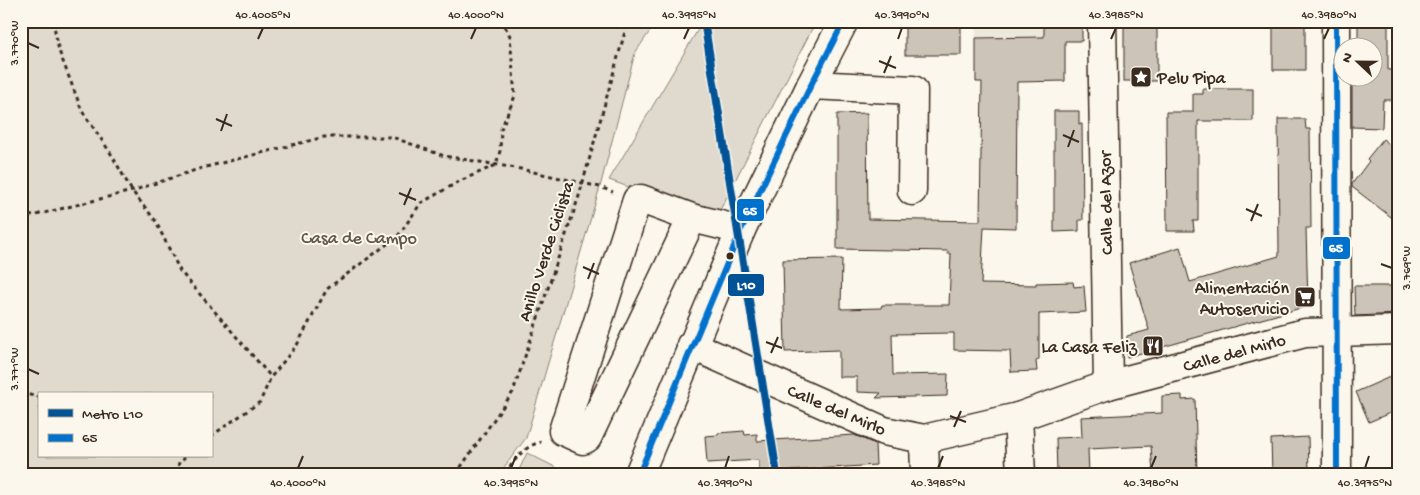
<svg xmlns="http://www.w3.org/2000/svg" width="1420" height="495" font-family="'Gochi Hand',sans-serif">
<rect width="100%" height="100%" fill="#fbf7ec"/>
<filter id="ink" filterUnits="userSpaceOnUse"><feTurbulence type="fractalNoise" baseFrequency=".02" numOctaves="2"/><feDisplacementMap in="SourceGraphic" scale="10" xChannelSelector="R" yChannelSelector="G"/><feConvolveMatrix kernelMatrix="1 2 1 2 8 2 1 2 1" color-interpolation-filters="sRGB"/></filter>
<g filter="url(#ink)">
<polygon fill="#ede8dd" points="976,21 1082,21 1082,41 1065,41 1065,81 976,82"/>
<g fill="#dfd9ce" stroke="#8d8276" fill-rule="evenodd">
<path d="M21 21H657L635 53 600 187 526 438 499 474H21ZM39 394H211V456H39Z"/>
<polygon points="703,21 816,21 716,218 609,180"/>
<polygon points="527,453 569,474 517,474"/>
</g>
<g fill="#ccc4b9" stroke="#3b2a1e">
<rect x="905" y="21" width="56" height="34"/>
<polygon points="1044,21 1082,21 1082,41 1065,41 1065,81 1017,82 1016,228 984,227 981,284 1036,285 1036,283 1073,282 1074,287 1084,286 1086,312 1039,314 1039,359 1036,361 1037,371 1011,372 1010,351 954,350 954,333 892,334 893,375 948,374 947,396 876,398 881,393 857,392 857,377 839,377 839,350 785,352 783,260 842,259 841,309 881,308 882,305 949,305 951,254 948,254 948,251 837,249 837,114 867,113 868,219 980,221 982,82 976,82 976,38 1044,37"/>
<rect x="1124" y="21" width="33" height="60"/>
<polygon points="1276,21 1305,21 1305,70 1273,70 1273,27 1276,27"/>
<polygon points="1358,21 1388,21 1388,70 1399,70 1399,100 1383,100 1382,128 1352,127 1352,78 1372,78 1372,48 1352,48 1352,42 1358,42"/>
<polygon points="1203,89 1253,89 1253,121 1198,121 1198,221 1193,221 1194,231 1167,231 1166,112 1193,112 1193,94 1203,94"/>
<polygon points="1054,111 1079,111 1079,124 1082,124 1083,220 1079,220 1079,231 1054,232"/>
<polygon points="1278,119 1305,119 1306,129 1310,129 1311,228 1306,228 1308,306 1127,357 1127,336 1149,330 1129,263 1180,247 1190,282 1279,256"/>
<polygon points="1383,139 1399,152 1399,223 1352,187 1352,184 1369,161 1367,159"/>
<polygon points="1354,286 1399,286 1399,314 1355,316"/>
<polygon points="1399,373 1399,409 1369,422 1356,392"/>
<polygon points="1182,395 1182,400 1195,399 1197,474 1153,474 1151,446 1088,449 1089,474 1057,474 1056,438 1082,437 1081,417 1162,413 1162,396"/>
<polygon points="744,431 745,435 757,434 757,441 854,435 875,444 876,465 759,473 759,460 707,463 705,436 718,435 718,433"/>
<polygon points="1308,437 1309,471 1295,471 1295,474 1272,474 1271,439"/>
</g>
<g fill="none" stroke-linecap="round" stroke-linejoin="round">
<g stroke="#3b2a1e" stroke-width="31">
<g id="minor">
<polyline points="1102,21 1108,385"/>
<polyline points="1336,21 1337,474"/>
<polyline points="811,85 913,90 912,191"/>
<polyline points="692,218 587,438 583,440 563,431 637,200 641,199 692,218 741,230"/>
<polyline points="691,345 884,431 924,439 1018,417 1108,385 1305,333 1399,330"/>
<polyline points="1018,417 1021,474"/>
<polyline points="924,439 925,474"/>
<polyline points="639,474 741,230 811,85 844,21"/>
</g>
</g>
<g stroke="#3b2a1e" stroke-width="3" stroke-dasharray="4 4" stroke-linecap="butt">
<polyline points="53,21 59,51 82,111 110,152 132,191 155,220 180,271 271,377"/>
<polyline points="21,217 36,215 132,191 202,168 324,137 392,137 444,156 516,168 600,187 613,192"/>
<polyline points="21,393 39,397"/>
<polyline points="211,436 260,402 271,377 297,345 327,289 398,236 421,203 460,181 496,165 500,151 501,129 515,96 510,36 502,21"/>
<polyline points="177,474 179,462 186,456"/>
<polyline points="456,474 513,392 579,196 628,21"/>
<path d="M505 474C516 459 522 447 541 442"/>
</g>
<use href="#minor" stroke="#fbf7ec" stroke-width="28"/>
<g stroke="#fbf7ec" stroke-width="10">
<g id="bus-1">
<polyline points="1336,21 1337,474"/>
<polyline points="639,474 741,230 811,85 844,21"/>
</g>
</g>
<use href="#bus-1" stroke="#0072ce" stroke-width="6"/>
<g stroke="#fbf7ec" stroke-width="11">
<polyline id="metro-1" points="704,21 777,474"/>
</g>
<use href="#metro-1" stroke="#015396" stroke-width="8"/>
</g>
</g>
<path fill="none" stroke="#3b2a1e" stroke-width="2" d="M258 39 263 28M471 39 476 28M684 39 689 28M898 39 902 28M1111 39 1116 28M1324 39 1329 28M28 43 39 48M879 61 896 68M884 73 891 56M216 119 232 126M221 131 227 114M1063 135 1079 142M1068 147 1074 130M399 193 416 200M404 205 411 188M1246 209 1262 216M1251 221 1258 204M1381 264 1392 268M583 267 599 274M588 279 594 263M766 342 782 348M771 353 778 337M28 369 39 374M950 416 966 422M954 427 961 411M298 468 303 456M511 468 516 456M725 468 729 456M938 468 943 456M1151 468 1156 456M1365 468 1369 456"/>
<defs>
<g id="sight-square" transform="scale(1.125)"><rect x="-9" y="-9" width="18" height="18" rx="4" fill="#3b2a1e" stroke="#fbf7ec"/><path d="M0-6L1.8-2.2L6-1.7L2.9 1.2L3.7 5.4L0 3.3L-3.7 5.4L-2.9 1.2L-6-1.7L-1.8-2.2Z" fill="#fff"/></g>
<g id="supermarket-square" transform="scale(1.125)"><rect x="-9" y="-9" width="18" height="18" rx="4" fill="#3b2a1e" stroke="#fbf7ec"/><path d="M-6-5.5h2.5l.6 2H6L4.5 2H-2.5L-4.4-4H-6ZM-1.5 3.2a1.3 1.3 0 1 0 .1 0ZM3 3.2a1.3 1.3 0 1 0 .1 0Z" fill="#fff"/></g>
<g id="restaurant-square" transform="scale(1.125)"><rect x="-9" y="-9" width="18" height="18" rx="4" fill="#3b2a1e" stroke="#fbf7ec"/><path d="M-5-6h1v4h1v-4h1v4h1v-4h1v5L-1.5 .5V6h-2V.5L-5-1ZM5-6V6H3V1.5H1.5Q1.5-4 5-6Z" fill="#fff"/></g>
</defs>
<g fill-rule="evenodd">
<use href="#sight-square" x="1141" y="77"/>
<use href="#supermarket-square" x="1305" y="297"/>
<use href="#restaurant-square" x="1153" y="346"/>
</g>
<circle fill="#3b2a1e" stroke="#fbf7ec" stroke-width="2" cx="730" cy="256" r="4.5"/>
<g text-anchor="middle" stroke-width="4" stroke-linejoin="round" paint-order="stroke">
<g font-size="18" fill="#3b2a1e" stroke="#fbf7ec" text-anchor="end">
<text x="1157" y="83" text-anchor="start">Pelu Pipa</text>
<text x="1289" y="293">Alimentación<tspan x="1289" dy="21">Autoservicio</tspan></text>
<text x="1137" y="352">La Casa Feliz</text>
</g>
<g font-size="18" fill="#3b2a1e" stroke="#fbf7ec">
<text transform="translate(1105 203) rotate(-91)" y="6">Calle del Azor</text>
<text transform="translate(545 251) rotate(-72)" y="6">Anillo Verde Ciclista</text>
<text transform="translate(1234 352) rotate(-15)" y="6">Calle del Mirlo</text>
<text transform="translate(837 409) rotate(23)" y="6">Calle del Mirlo</text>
</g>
<g font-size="18" fill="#64564a" stroke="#fbf7ec">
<text x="359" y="243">Casa de Campo</text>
</g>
</g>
<g stroke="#fbf7ec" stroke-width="2">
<rect x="736" y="198" width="29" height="24" rx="5" fill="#0072ce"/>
<rect x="1322" y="236" width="29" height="24" rx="5" fill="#0072ce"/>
<rect x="727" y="273" width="38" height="24" rx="5" fill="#015396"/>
</g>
<g font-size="14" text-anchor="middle" font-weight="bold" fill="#fff">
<text x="750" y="215">65</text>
<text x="1336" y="252">65</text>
<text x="746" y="289">L10</text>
</g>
<rect width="1420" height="495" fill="none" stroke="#fbf7ec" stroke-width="55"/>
<rect x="38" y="392" width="175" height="65" fill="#fbf7ec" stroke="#aea59a"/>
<rect x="48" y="409" width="25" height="8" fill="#015396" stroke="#aea59a"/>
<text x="82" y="418" font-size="15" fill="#3b2a1e">Metro L10</text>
<rect x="48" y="434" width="25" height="8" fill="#0072ce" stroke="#aea59a"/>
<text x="82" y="442" font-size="15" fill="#3b2a1e">65</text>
<g transform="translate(1358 62) rotate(292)"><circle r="24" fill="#fbf7ec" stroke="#aea59a"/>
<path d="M0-4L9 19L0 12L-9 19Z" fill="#3b2a1e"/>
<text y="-8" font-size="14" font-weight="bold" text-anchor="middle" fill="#3b2a1e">N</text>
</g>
<rect x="28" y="28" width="1364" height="440" fill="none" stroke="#3b2a1e" stroke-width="2"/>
<g font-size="12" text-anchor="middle" fill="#3b2a1e">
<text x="263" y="18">40.4005°N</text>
<text x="476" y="18">40.4000°N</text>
<text x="689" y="18">40.3995°N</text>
<text x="902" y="18">40.3990°N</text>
<text x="1116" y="18">40.3985°N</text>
<text x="1329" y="18">40.3980°N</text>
<text transform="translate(14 43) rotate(-90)" y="4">3.770°W</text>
<text transform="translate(1406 268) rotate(-90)" y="4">3.769°W</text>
<text transform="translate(14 369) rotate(-90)" y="4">3.771°W</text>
<text x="298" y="486">40.4000°N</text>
<text x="511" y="486">40.3995°N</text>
<text x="725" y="486">40.3990°N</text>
<text x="938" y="486">40.3985°N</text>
<text x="1151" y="486">40.3980°N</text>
<text x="1365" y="486">40.3975°N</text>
</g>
</svg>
